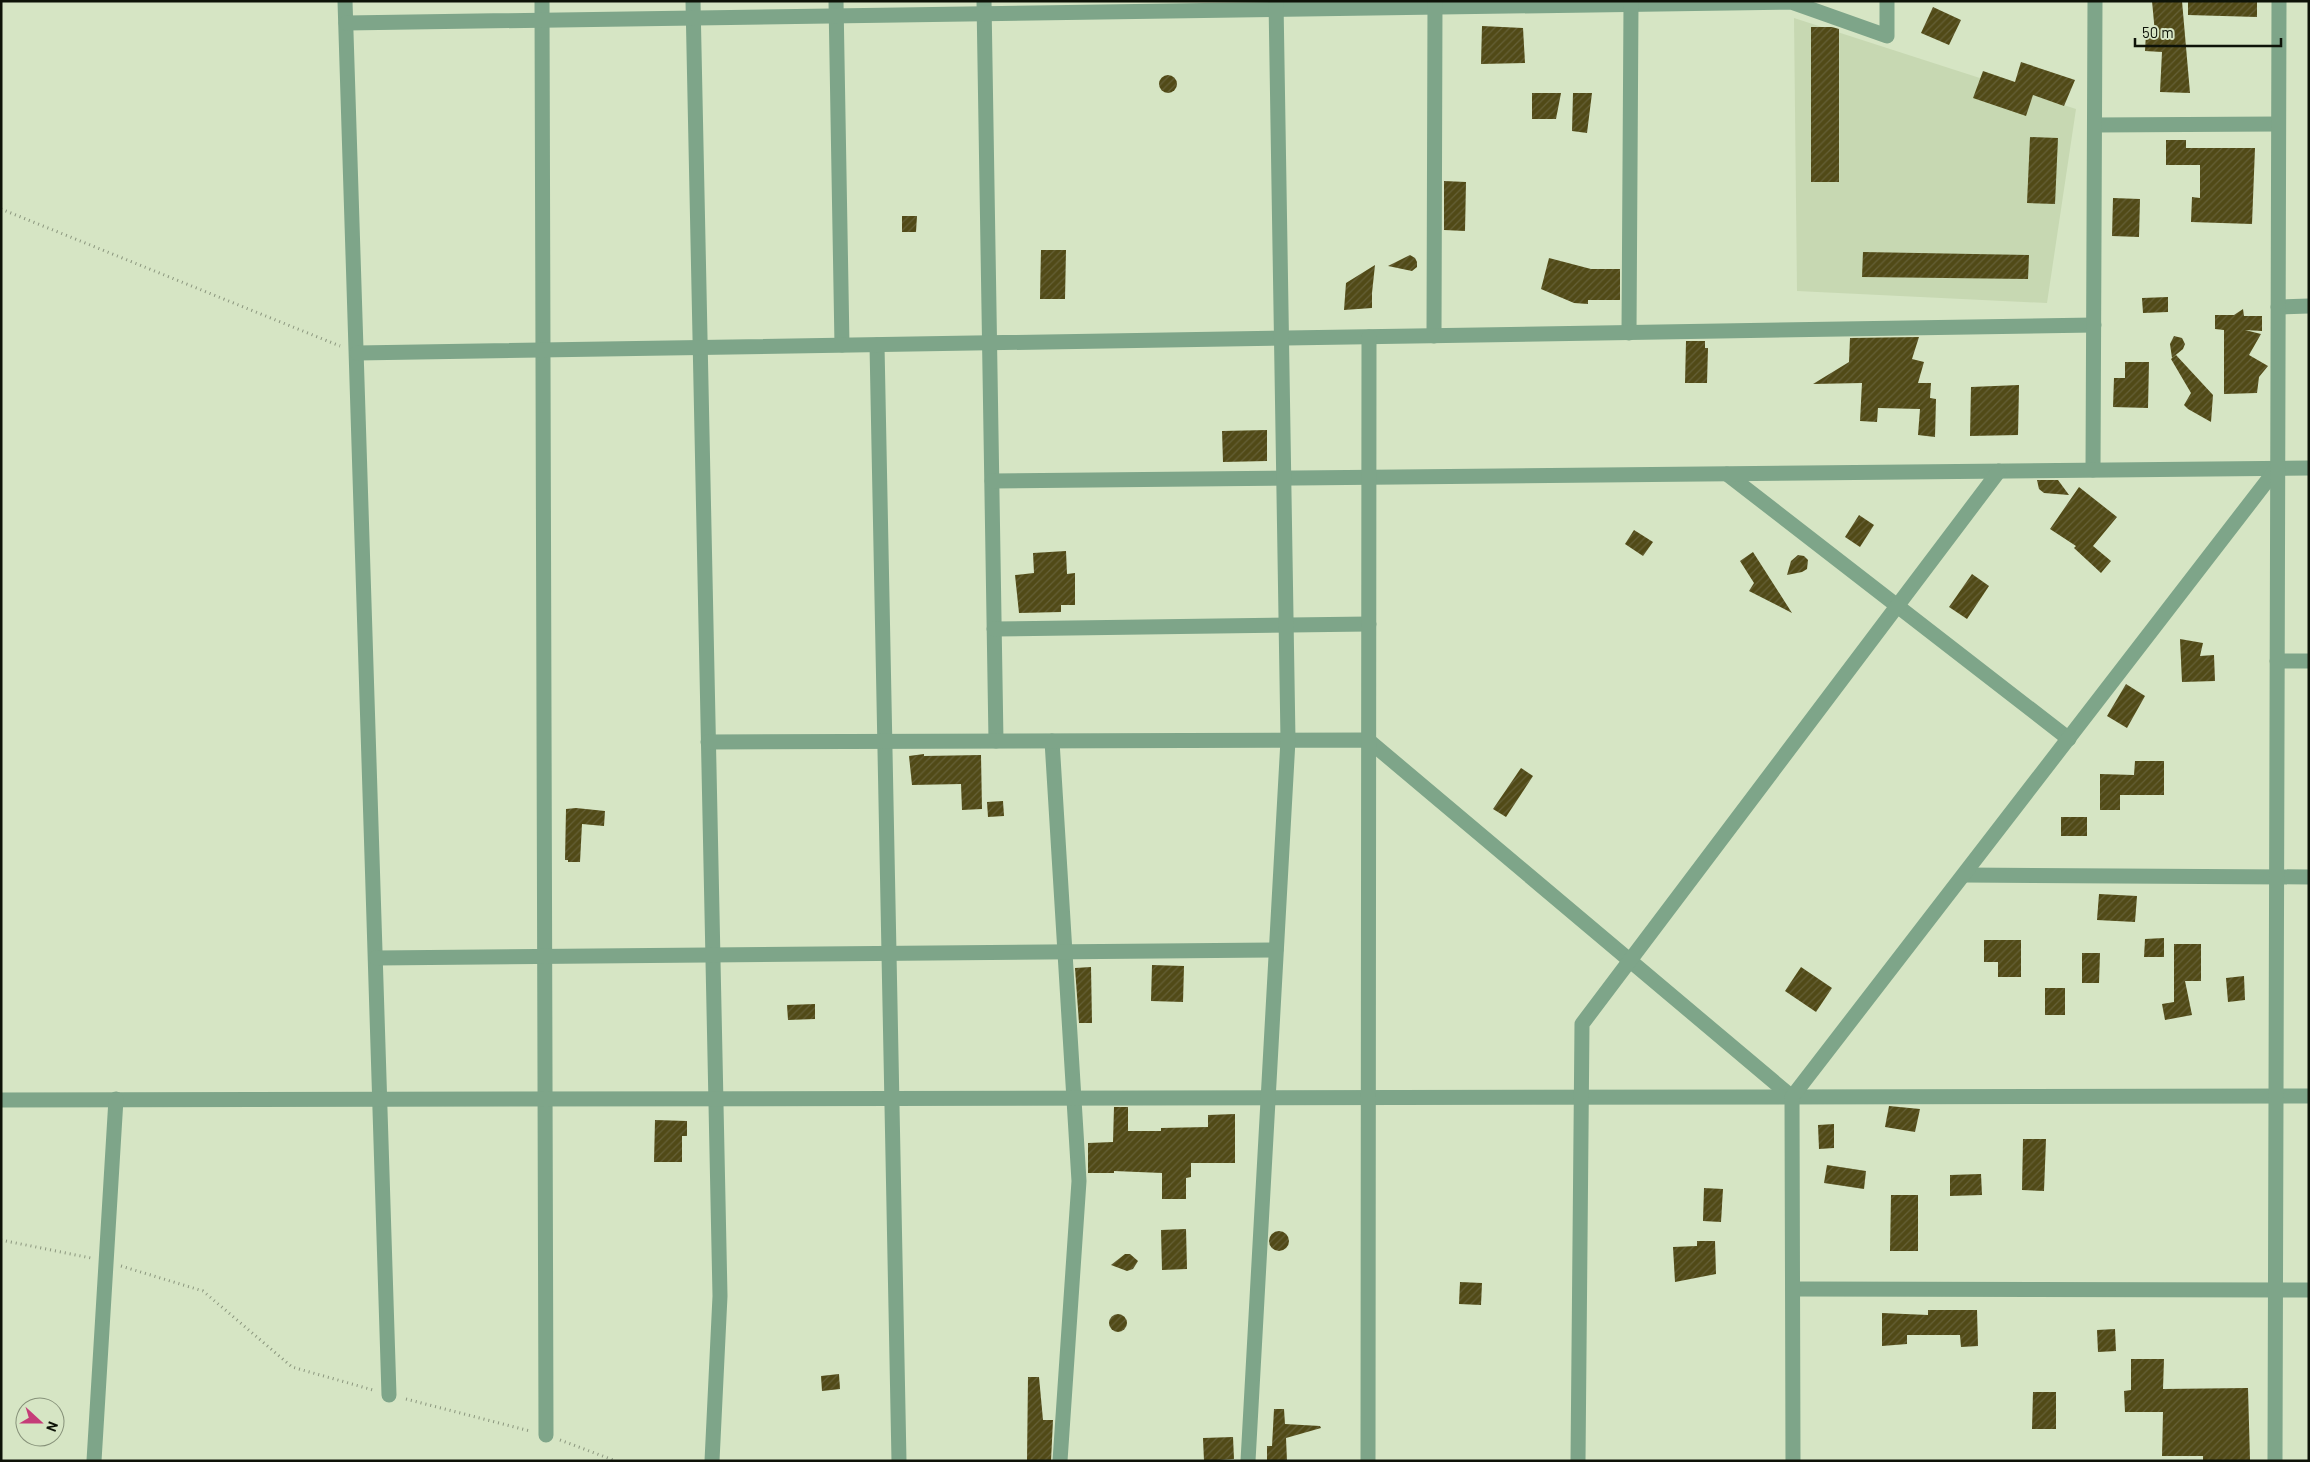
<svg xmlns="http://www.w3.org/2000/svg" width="2310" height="1462" font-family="Barlow,sans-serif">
<defs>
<pattern id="building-hatch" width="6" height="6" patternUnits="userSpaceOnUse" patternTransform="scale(1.25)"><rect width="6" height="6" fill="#514a17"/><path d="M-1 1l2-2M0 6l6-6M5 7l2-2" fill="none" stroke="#656037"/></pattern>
</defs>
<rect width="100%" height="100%" fill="#d6e5c4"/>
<polygon fill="#c7d8b2" points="1794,18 2076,109 2047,303 1797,291"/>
<g fill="url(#building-hatch)">
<polygon points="2152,1 2182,1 2190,93 2160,92 2162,52 2145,51 2146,33 2155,33"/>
<polygon points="2188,1 2257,1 2257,17 2188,15"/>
<polygon points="1933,7 1961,20 1949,45 1921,33"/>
<polygon points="1482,26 1523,28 1525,63 1481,64"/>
<polygon points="1811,27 1832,27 1839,29 1839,182 1811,182"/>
<polygon points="2021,62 2075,80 2064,106 2033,95 2026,116 1973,98 1983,71 2015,82"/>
<circle cx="1168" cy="84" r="9"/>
<polygon points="1532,93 1561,93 1556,119 1532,119"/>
<polygon points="1573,93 1592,93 1587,133 1572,131"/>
<polygon points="2030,137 2058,138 2055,204 2027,203"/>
<polygon points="2166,140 2186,140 2186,148 2255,148 2252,224 2191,222 2192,197 2200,198 2200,165 2166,165"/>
<polygon points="1444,181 1466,182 1465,231 1444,230"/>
<polygon points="2113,198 2140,199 2139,237 2112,236"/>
<polygon points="902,216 917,216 916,232 902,232"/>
<polygon points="1041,250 1066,250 1065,299 1040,299"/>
<polygon points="1863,252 2029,255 2028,279 1862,277"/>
<polygon points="1410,255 1415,258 1417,262 1417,267 1412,271 1388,266"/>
<polygon points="1549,258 1591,269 1620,269 1620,300 1588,300 1588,304 1574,303 1541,289"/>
<polygon points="1375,265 1372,293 1372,308 1344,310 1346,283"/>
<polygon points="2168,297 2168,312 2143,313 2142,298"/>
<polygon points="2243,309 2244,316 2262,316 2262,331 2245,330 2261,334 2249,355 2268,366 2259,377 2257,393 2224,394 2224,330 2215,329 2215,315 2234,315"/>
<polygon points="2174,336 2182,338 2185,344 2183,349 2172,358 2170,344"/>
<polygon points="1919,337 1912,359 1924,362 1918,383 1931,383 1930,398 1936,399 1935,437 1918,435 1920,409 1878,408 1877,422 1860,421 1862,383 1813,384 1849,362 1850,338"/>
<polygon points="1686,341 1705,341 1705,348 1708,348 1707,383 1685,383"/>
<polygon points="2176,355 2213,395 2211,422 2188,409 2184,405 2191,393 2171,359"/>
<polygon points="2125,362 2149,362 2148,408 2113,407 2114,378 2125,378"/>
<polygon points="2019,385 2018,435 1970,436 1971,387"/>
<polygon points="1267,430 1267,461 1223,462 1222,431"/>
<polygon points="2037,480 2058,480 2069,495 2044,493 2039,489"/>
<polygon points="2079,487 2117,517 2093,546 2111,561 2101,573 2074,548 2076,546 2050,529"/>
<polygon points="1859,515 1874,525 1860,547 1845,537"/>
<polygon points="1634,530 1653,542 1643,556 1625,544"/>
<polygon points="1066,551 1067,574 1075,573 1075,605 1061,605 1061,612 1019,613 1015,575 1034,573 1033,553"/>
<polygon points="1753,552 1792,613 1749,591 1754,583 1740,561"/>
<polygon points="1798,555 1804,556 1808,560 1807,569 1802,572 1787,575 1791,561"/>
<polygon points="1972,574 1989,586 1967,619 1949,607"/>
<polygon points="2180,639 2203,643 2200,656 2214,655 2215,681 2182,682"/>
<polygon points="2126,684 2145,696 2127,728 2107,716"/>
<polygon points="924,754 924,756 981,755 982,809 962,810 961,784 912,785 909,756"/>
<polygon points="2135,761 2164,761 2164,795 2120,795 2120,810 2100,810 2100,774 2134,775"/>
<polygon points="1521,768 1533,776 1506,817 1493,809"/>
<polygon points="1003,801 1004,816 988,817 987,802"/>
<polygon points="576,808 605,811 604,826 582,824 580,862 568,862 568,860 565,860 566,809"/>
<rect x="2061" y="817" width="26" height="19"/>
<polygon points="2099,894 2137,896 2135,922 2097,920"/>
<polygon points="2164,938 2164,957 2144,957 2145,939"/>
<polygon points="1984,940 2021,940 2021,977 1998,977 1998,962 1984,962"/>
<polygon points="2174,944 2201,944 2201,981 2185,981 2192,1015 2165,1020 2162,1004 2174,1002"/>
<polygon points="2082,953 2100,953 2099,983 2082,983"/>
<polygon points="1152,965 1184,966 1183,1002 1151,1001"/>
<polygon points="1091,967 1092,1023 1079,1023 1075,968"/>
<polygon points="1801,967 1832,988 1816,1012 1785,991"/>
<polygon points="2244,976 2245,1000 2228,1002 2226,978"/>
<rect x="2045" y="988" width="20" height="27"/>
<polygon points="815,1004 815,1019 788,1020 787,1005"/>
<polygon points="1889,1106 1920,1109 1915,1132 1885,1127"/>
<polygon points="1114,1107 1128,1107 1128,1131 1161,1131 1161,1128 1208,1127 1208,1115 1235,1114 1235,1163 1191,1163 1191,1177 1186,1178 1186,1199 1162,1199 1162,1173 1114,1171 1114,1173 1088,1173 1088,1143 1113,1142"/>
<polygon points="655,1120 687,1121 687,1136 682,1136 682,1162 654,1162"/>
<polygon points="1834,1124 1834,1148 1819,1149 1818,1125"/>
<polygon points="2023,1139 2046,1139 2044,1191 2022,1190"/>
<polygon points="1827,1165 1866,1171 1864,1189 1824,1183"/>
<polygon points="1981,1174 1982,1195 1950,1196 1950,1175"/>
<polygon points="1704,1188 1723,1189 1721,1222 1703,1221"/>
<polygon points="1891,1195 1918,1195 1918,1251 1890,1251"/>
<polygon points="1186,1229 1187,1269 1162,1270 1161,1230"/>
<circle cx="1279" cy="1241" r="10"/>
<polygon points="1697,1241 1715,1241 1716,1274 1675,1282 1673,1247 1697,1246"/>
<polygon points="1125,1254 1130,1254 1138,1261 1133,1269 1127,1271 1111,1265"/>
<polygon points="1460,1282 1482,1283 1481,1305 1459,1304"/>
<polygon points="1928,1310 1977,1310 1978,1346 1961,1347 1960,1335 1907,1335 1907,1344 1882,1346 1882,1313 1928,1315"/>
<circle cx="1118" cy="1323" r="9"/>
<polygon points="2115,1329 2116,1351 2098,1352 2097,1330"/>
<polygon points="2131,1359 2164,1359 2163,1389 2248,1388 2250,1460 2203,1461 2203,1456 2162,1456 2163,1412 2125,1412 2124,1391 2131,1390"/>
<polygon points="839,1374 840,1389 822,1391 821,1376"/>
<polygon points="1028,1377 1039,1377 1043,1420 1053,1420 1051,1461 1027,1461"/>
<polygon points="2033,1392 2056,1392 2056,1429 2032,1429"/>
<polygon points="1274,1409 1284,1409 1285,1424 1320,1426 1321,1428 1286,1438 1287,1461 1267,1461 1267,1446 1272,1446"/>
<polygon points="1233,1437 1234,1459 1204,1461 1203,1438"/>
</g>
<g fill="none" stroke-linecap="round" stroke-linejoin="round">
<g stroke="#8b967e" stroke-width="3" stroke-dasharray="1 4" stroke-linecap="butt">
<polyline points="1,209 340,346"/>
<polyline points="1,1240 91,1258"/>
<polyline points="121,1266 203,1291 292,1367 373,1390"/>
<polyline points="406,1399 530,1431"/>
<polyline points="560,1440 616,1461"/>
</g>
<g stroke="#7ea589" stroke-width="15">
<polyline points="345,1 389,1395"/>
<polyline points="542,1 546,1435"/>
<polyline points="693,1 720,1296 712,1461"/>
<polyline points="836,1 842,345"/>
<polyline points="984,1 996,741"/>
<polyline points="346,23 1791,2 1887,36 1887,1"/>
<polyline points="2095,125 2278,124"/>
<polyline points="2278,307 2309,306"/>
<polyline points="1629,333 1631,4"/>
<polyline points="1434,336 1435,1"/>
<polyline points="877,345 899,1461"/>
<polyline points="357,353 2094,325"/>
<polyline points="2093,470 2095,1"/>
<polyline points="1727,474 2069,739"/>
<polyline points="992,481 2309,468"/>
<polyline points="994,629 1369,624"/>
<polyline points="2277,661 2309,661"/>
<polyline points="1052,741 1079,1181 1060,1461"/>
<polyline points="708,742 1368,740 1792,1097"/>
<polyline points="1964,875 2309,877"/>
<polyline points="376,958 1276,950"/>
<polyline points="1,1100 2309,1096"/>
<polyline points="1793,1289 2309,1290"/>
<polyline points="94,1461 116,1099"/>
<polyline points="1248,1461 1288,740 1276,1"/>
<polyline points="1368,1461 1369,337"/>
<polyline points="1578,1461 1582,1024 1999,471"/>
<polyline points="1793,1461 1792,1097 2277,468"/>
<polyline points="2275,1461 2279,1"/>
</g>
</g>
<rect width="2310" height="1462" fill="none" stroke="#0e1308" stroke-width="5"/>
<g transform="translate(40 1422) rotate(111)"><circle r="24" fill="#d6e5c4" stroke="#869179"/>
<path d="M0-4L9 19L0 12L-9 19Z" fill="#c53c78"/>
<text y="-8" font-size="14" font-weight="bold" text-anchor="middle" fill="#0e1308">N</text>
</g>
<path d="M2135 38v8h146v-8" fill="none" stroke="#0e1308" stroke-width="2.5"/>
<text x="2142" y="38" font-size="15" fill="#0e1308" stroke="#d6e5c4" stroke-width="4" paint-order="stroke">50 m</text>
</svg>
